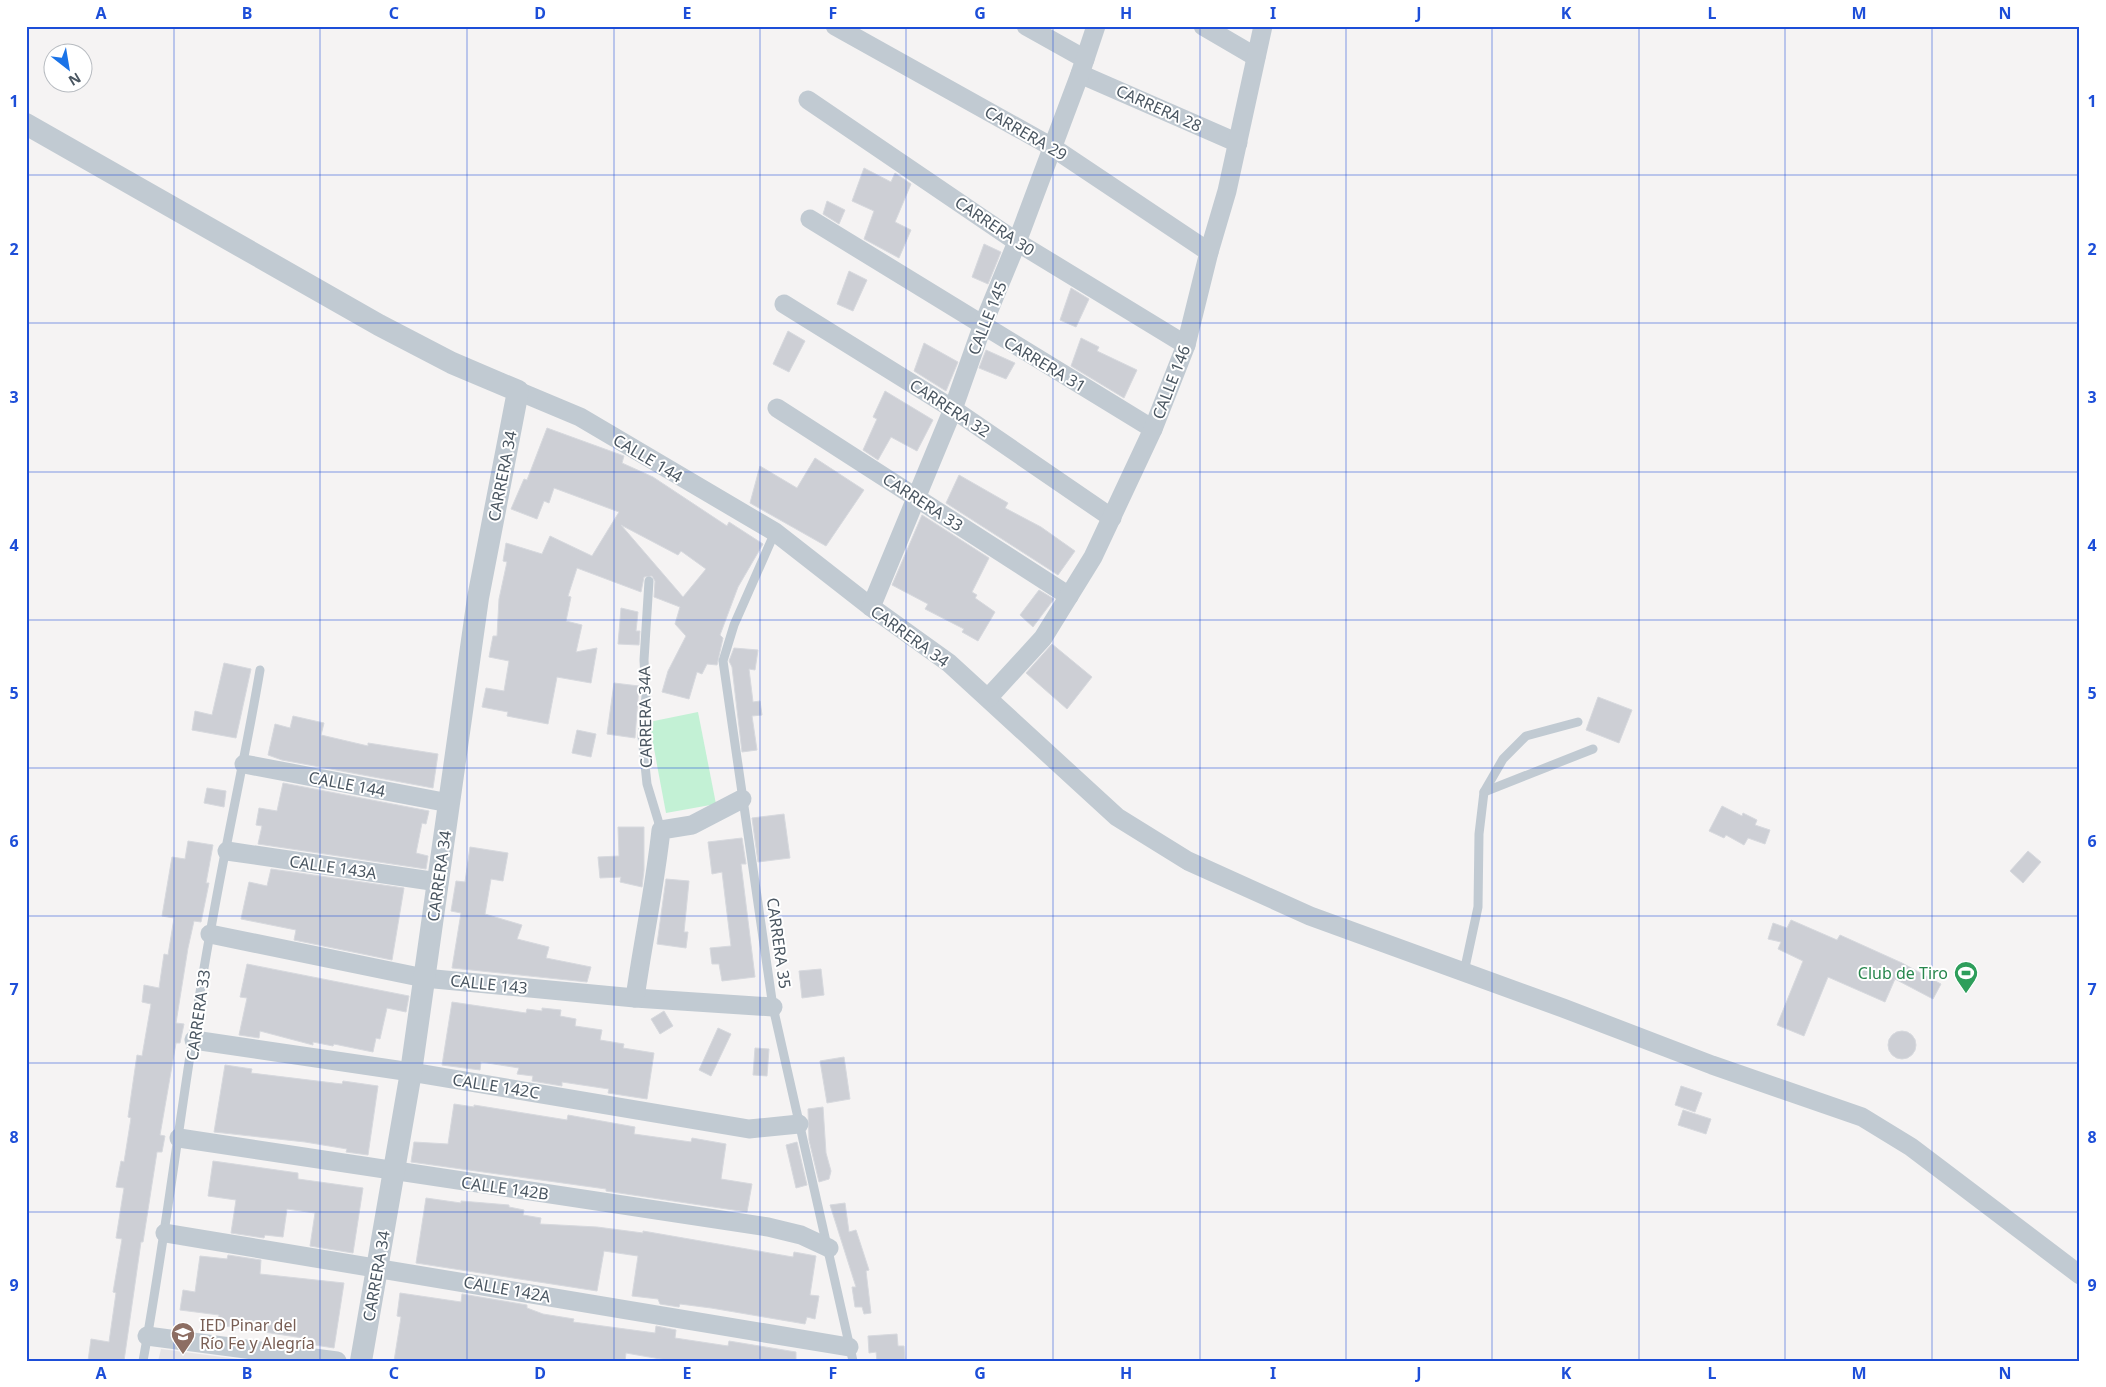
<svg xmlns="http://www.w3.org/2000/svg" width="2106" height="1387" font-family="'Noto Sans',sans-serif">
<rect width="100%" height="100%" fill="#f5f3f3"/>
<polygon fill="#e6e4e5" points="161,1349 253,1361 158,1361"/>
<polygon fill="#c3f1d5" points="698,712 716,804 666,813 649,722"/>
<g fill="#cdcfd5" stroke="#d7d9de" fill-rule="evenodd">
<polygon points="864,168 891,182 895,173 911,184 895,222 911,230 899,258 864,239 874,211 852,201"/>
<polygon points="827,201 845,210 839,224 823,214"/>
<polygon points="984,244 1001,252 988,284 972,277"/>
<polygon points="849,271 867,280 853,311 837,304"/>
<polygon points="1071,288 1089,299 1076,327 1060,320"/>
<polygon points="788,331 805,341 789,372 773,364"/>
<polygon points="1081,338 1099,347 1097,351 1137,370 1124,398 1071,366"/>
<polygon points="924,343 958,362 946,391 914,371"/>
<polygon points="986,350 1015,363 1006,379 979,368"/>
<polygon points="885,391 933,420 917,451 891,437 878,460 863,450 877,419 873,417"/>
<path d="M547 428 624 456 622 463 653 477 727 526 729 522 763 544 738 587 720 635 723 638 717 665 707 664 702 674 697 672 689 699 662 692 668 671 686 636 675 624 680 607 654 597 655 581 652 576 644 577 641 592 577 568 568 596 571 597 566 621 582 625 576 652 597 648 591 683 557 677 548 724 507 716 508 712 482 707 486 688 504 691 509 661 489 657 493 636H497L499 599 507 562 503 561 506 543 542 554 550 536 592 556 619 512 554 488 549 503 544 501 537 519 511 509 524 479 527 480ZM621 525 678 555 681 551 706 569 683 597Z"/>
<polygon points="815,458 864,490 826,546 750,503 760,466 797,488"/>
<polygon points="959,475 1008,503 1005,508 1041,527 1075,551 1058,575 946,503"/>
<polygon points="922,515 989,558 972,592 977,595 975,598 995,612 978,641 962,632 964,629 925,609 928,604 892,585"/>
<polygon points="1039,590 1054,599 1033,627 1020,615"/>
<polygon points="621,608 638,612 636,631 640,631 639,645 618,644"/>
<polygon points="1052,644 1092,677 1067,709 1026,673"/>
<polygon points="734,648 758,650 755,670 749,669 753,702 760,701 762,715 752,716 757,750 742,752 732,667 729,661"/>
<polygon points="224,663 251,669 236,738 192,730 195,711 212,715"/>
<polygon points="614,683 639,686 635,738 607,734"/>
<polygon points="1598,697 1632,710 1619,743 1586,730"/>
<polygon points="293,716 324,723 321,735 368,746 368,743 438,754 433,788 282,760 268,755 275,724 290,728"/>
<polygon points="577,730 596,734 591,757 572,753"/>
<polygon points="283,783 429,811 426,824 422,823 416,853 428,856 426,869 258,844 262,826 256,825 259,808 277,811"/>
<polygon points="207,788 226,791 224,807 204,803"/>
<polygon points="1722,806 1742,816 1743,813 1757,820 1755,825 1770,830 1765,844 1748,838 1744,845 1726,835 1724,838 1709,831"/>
<polygon points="784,814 790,858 758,862 752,818"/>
<polygon points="618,827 644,827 644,870 642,887 620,882 621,877 600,878 598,857 619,856"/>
<polygon points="742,838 746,864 741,864 755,977 722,981 719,964 712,964 710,948 731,946 722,872 712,874 708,842"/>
<polygon points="188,841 213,845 206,883 209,883 201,922 194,921 188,948 176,1023 184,1024 180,1043 176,1043 160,1135 165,1136 162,1152 157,1152 143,1242 141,1242 124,1361 88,1361 91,1339 109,1342 116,1293 113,1292 122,1239 116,1238 124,1188 116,1187 121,1161 124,1162 131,1118 128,1117 137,1055 142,1056 151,1004 142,1002 144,985 159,988 164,954 168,955 174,918 162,916 172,857 185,859"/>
<polygon points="470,847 508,853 503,881 491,879 485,914 522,925 517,939 549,947 546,958 591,967 587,982 452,968 461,913 451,911 456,881 465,882"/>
<polygon points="2028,851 2041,862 2023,883 2010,871"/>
<polygon points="271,869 404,888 392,960 294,940 296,930 241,919 249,882 267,886"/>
<polygon points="666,879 689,881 684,932 688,932 686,948 657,944"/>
<polygon points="1791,920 1837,940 1840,935 1902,963 1941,984 1933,999 1895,979 1885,1002 1828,977 1804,1036 1777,1025 1803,961 1778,949 1781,942 1768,939 1773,923 1787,928"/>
<polygon points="247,964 409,996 406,1012 387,1008 380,1039 376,1038 373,1052 334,1044 333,1046 313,1042 313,1045 260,1031 259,1038 239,1035 247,998 240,997"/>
<polygon points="821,969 824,995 802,998 799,971"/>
<polygon points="452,1002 526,1013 527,1009 542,1011 542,1008 561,1010 560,1016 576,1019 575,1026 602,1030 600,1040 624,1044 623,1048 654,1053 647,1099 608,1093 609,1089 562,1082 562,1086 532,1081 533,1076 517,1074 519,1068 481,1062 480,1070 442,1065"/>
<polygon points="664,1011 673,1026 660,1034 651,1019"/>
<polygon points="718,1028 731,1034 711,1076 699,1070"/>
<circle cx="1902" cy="1045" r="14"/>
<polygon points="755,1048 769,1049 767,1076 753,1075"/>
<polygon points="844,1057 850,1099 827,1103 820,1061"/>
<polygon points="225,1065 252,1069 251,1073 342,1084 343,1081 378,1086 368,1155 346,1152 347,1149 305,1142 214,1132"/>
<polygon points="1681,1086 1702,1093 1695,1112 1675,1105"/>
<polygon points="454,1104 474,1107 474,1105 567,1120 568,1115 635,1127 634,1134 691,1142 692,1138 726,1144 721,1179 752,1184 747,1212 606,1191 606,1189 411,1162 414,1142 448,1144"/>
<polygon points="823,1107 826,1153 831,1171 829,1179 819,1182 809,1140 808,1109"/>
<polygon points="1683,1110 1711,1119 1706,1134 1678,1125"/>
<polygon points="797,1142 807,1185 796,1188 786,1145"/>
<polygon points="213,1161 298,1173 298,1179 363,1188 353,1253 310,1246 315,1213 287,1209 283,1237 265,1235 264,1238 231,1233 236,1200 208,1196"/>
<polygon points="426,1198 461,1203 461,1201 509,1205 509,1207 524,1210 523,1215 541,1218 540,1224 597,1227 643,1233 643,1231 793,1257 794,1252 816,1256 810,1295 819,1296 815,1319 807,1317 805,1324 711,1308 680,1304 679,1307 660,1304 658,1299 632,1296 638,1256 604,1251 597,1291 416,1263"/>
<polygon points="845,1203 849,1232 856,1230 869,1270 866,1271 871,1313 864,1314 862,1307 855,1307 852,1287 856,1287 830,1205"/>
<polygon points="228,1255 261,1260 260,1274 344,1283 334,1348 302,1343 303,1338 218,1325 219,1315 180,1310 183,1290 195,1292 200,1256 227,1259"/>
<polygon points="400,1293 461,1302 462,1294 527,1305 527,1308 543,1314 574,1319 573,1322 655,1333 656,1326 676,1330 675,1338 728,1346 729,1341 796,1352 796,1361 672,1361 626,1353 625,1361 394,1361 401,1317 397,1316"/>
<polygon points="897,1334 898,1346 904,1346 905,1361 877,1361 876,1352 869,1353 868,1336"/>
</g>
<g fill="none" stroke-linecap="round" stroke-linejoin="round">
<g stroke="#c1cad2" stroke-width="9">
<polyline points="775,532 734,625 723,661 773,1007 853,1361"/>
<polyline points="649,581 644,660 646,696 642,736 647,784 661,830"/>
<polyline points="1484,792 1593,749"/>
<polyline points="1464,972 1478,907 1479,834 1484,792 1503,759 1526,736 1578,722"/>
<path d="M143 1361C169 1219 184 1076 210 934 225 846 245 759 260 670"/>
</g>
<g stroke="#c1cad2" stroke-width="19">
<polyline points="835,26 1052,147 1209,252"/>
<polyline points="1026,26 1085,59"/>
<polyline points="1203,26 1256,57"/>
<polyline points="1080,74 1238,143"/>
<polyline points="808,100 1017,242 1186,345"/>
<polyline points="810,219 1153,429"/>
<polyline points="784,304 953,409 1112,518"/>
<polyline points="518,391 580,417 775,532 871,607 949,663 1117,817 1188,861 1310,916 1563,1008 1712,1065 1862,1117 1911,1147 2080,1275"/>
<polyline points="777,408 1069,596"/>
<polyline points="871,607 953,409 982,327 1017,242 1080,74 1096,26"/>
<polyline points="988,698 1043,638 1093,557 1153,429 1186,345 1209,252 1227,191 1263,26"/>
<polyline points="244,764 449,803"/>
<polyline points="227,851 438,882"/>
<polyline points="210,934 424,978 635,998 773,1007"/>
<path d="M635 998C643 941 655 886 661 830L692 825 742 799"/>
<polyline points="194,1040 411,1072 749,1129 799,1124"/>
<polyline points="179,1138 768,1227 801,1235 829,1248"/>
<polyline points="165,1233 849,1347"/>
<polyline points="147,1336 337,1361"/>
</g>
<polyline stroke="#c1cad2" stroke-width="22" points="26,124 379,325 452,363 518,391 478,598 411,1072 361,1361"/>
</g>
<path fill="none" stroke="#1d4ed8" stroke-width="1" stroke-opacity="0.55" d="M174 26V1361M320 26V1361M467 26V1361M614 26V1361M760 26V1361M906 26V1361M1053 26V1361M1200 26V1361M1346 26V1361M1492 26V1361M1639 26V1361M1785 26V1361M1932 26V1361M26 175H2080M26 323H2080M26 472H2080M26 620H2080M26 768H2080M26 916H2080M26 1063H2080M26 1212H2080"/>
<defs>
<g id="stadium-pin" transform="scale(1.25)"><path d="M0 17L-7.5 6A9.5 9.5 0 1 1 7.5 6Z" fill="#2e9e5b" stroke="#fff"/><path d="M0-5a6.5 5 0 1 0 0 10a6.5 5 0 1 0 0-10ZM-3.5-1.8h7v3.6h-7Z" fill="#fff"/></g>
<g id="school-pin" transform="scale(1.25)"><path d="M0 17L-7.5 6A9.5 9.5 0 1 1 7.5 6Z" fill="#8d6e63" stroke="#fff"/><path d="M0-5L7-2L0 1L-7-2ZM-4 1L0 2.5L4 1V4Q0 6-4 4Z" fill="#fff"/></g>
</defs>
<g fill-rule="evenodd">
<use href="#stadium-pin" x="1966" y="973"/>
<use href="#school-pin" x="183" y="1334"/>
</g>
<g text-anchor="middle" stroke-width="4" stroke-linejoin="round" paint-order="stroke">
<g font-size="16" fill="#4a5661" stroke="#fff">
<text transform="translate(1159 108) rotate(24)" y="6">CARRERA 28</text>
<text transform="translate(1026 133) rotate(30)" y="6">CARRERA 29</text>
<text transform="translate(995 226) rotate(34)" y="6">CARRERA 30</text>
<text transform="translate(987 318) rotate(-68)" y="6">CALLE 145</text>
<text transform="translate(1045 364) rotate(31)" y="6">CARRERA 31</text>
<text transform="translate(1171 382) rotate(-69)" y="6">CALLE 146</text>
<text transform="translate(950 408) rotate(33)" y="6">CARRERA 32</text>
<text transform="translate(648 458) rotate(31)" y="6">CALLE 144</text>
<text transform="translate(502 476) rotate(-79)" y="6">CARRERA 34</text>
<text transform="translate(923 502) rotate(33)" y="6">CARRERA 33</text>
<text transform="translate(910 636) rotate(36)" y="6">CARRERA 34</text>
<text transform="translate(645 717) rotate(-91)" y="6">CARRERA 34A</text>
<text transform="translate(347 784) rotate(11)" y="6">CALLE 144</text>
<text transform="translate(333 867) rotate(8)" y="6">CALLE 143A</text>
<text transform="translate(439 876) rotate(-82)" y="6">CARRERA 34</text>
<text transform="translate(779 943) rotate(82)" y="6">CARRERA 35</text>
<text transform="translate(489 984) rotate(6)" y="6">CALLE 143</text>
<text transform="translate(198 1015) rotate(-82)" y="6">CARRERA 33</text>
<text transform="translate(496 1086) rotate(9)" y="6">CALLE 142C</text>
<text transform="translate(505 1188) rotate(8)" y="6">CALLE 142B</text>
<text transform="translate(376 1276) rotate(-80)" y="6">CARRERA 34</text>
<text transform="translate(507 1289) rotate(10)" y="6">CALLE 142A</text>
</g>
<g font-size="16" fill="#27864d" stroke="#fff" text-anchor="end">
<text x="1948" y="979">Club de Tiro</text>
</g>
<g font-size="16" fill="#785e54" stroke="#fff" text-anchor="start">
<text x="200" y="1331">IED Pinar del<tspan x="200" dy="18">Río Fe y Alegría</tspan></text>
</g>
</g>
<rect width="2106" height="1387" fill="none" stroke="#ffffff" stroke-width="55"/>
<g transform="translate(68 68) rotate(149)"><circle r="24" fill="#ffffff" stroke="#b7bbc0"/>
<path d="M0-4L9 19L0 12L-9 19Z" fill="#1a73e8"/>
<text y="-8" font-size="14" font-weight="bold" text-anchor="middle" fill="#4a5661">N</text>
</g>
<rect x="28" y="28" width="2050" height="1332" fill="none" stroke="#1d4ed8" stroke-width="2"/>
<g font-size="16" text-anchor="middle" font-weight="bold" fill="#1d4ed8">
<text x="101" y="19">A</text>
<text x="247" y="19">B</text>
<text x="394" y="19">C</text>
<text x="540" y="19">D</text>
<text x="687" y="19">E</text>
<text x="833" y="19">F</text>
<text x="980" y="19">G</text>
<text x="1126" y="19">H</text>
<text x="1273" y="19">I</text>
<text x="1419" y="19">J</text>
<text x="1566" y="19">K</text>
<text x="1712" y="19">L</text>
<text x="1859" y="19">M</text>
<text x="2005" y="19">N</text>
<text x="14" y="107">1</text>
<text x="2092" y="107">1</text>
<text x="14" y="255">2</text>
<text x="2092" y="255">2</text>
<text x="14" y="403">3</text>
<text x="2092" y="403">3</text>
<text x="14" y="551">4</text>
<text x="2092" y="551">4</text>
<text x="14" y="699">5</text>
<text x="2092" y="699">5</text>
<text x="14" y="847">6</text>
<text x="2092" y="847">6</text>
<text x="14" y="995">7</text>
<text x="2092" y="995">7</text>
<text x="14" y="1143">8</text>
<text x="2092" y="1143">8</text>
<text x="14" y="1291">9</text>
<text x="2092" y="1291">9</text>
<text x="101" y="1379">A</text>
<text x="247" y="1379">B</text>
<text x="394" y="1379">C</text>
<text x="540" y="1379">D</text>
<text x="687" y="1379">E</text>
<text x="833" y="1379">F</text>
<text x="980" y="1379">G</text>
<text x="1126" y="1379">H</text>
<text x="1273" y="1379">I</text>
<text x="1419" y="1379">J</text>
<text x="1566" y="1379">K</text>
<text x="1712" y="1379">L</text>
<text x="1859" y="1379">M</text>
<text x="2005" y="1379">N</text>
</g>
</svg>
